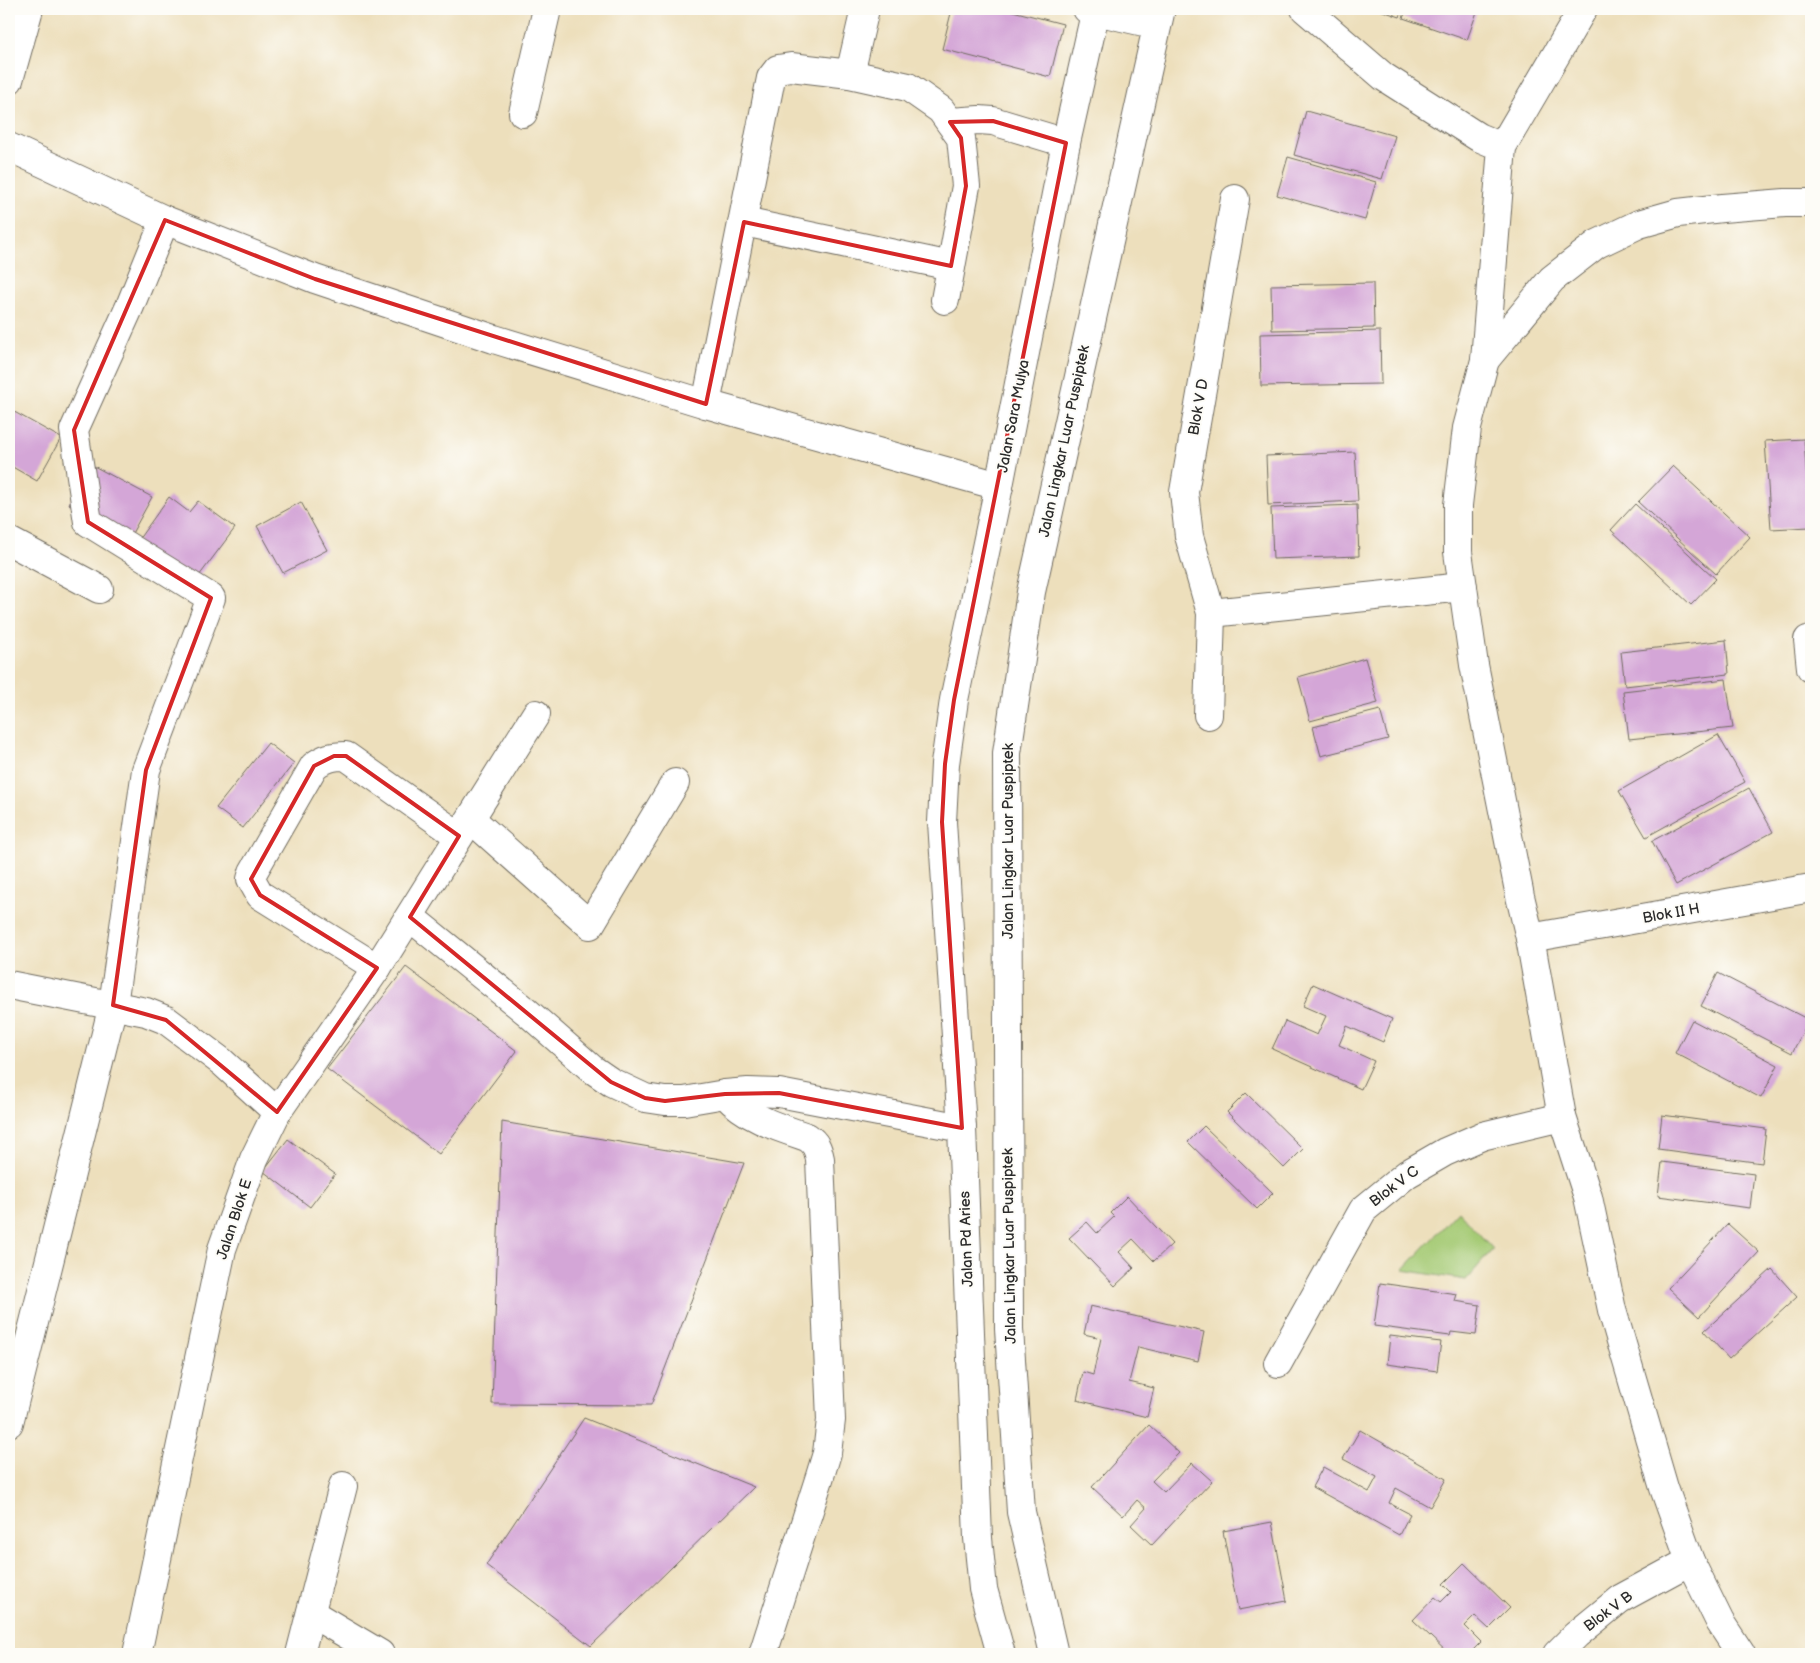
<svg xmlns="http://www.w3.org/2000/svg" width="1820" height="1663" font-family="'Balsamiq Sans',sans-serif">
<rect width="100%" height="100%" fill="#fdfcf7"/>
<filter id="ink" filterUnits="userSpaceOnUse"><feTurbulence type="fractalNoise" baseFrequency=".02" numOctaves="2"/><feDisplacementMap in="SourceGraphic" scale="10" xChannelSelector="R" yChannelSelector="G"/><feConvolveMatrix kernelMatrix="1 2 1 2 8 2 1 2 1" color-interpolation-filters="sRGB"/></filter>
<filter id="wash" filterUnits="userSpaceOnUse"><feTurbulence type="fractalNoise" baseFrequency=".0096" numOctaves="4" result="noise"/><feDisplacementMap in="SourceGraphic" scale="20" xChannelSelector="R" yChannelSelector="G"/><feGaussianBlur stdDeviation="1.12" result="paint"/><feColorMatrix in="noise" values="0 0 0 0 0 0 0 0 0 0 0 0 0 0 0 0 0 1.4 0 .05"/><feComposite in="paint" operator="in"/></filter>
<g filter="url(#wash)">
<rect width="100%" height="100%" fill="#eddfbc"/>
<polygon fill="#a5ca74" stroke="#687a50" points="1458,1211 1493,1249 1466,1280 1403,1270"/>
<g id="blocks">
<g fill="#d4a6d7">
<polygon points="952,9 1005,9 1063,24 1050,77 942,49"/>
<polygon points="1377,9 1403,9 1400,17"/>
<polygon points="1407,9 1478,9 1467,40 1403,18"/>
<polygon points="1306,111 1395,136 1382,179 1294,155"/>
<polygon points="1288,157 1376,182 1365,220 1277,195"/>
<polygon points="1373,283 1374,328 1272,330 1271,285"/>
<polygon points="1380,331 1381,384 1261,386 1260,334"/>
<polygon points="9,409 61,438 37,481 9,465"/>
<polygon points="1808,436 1811,436 1811,460 1810,460"/>
<polygon points="1804,439 1810,527 1771,529 1765,441"/>
<polygon points="1355,452 1358,501 1268,505 1266,456"/>
<polygon points="90,464 152,497 130,537 69,504"/>
<polygon points="1673,466 1750,537 1716,574 1638,502"/>
<polygon points="169,497 189,512 198,501 235,528 193,584 136,543"/>
<polygon points="301,502 327,550 283,573 257,526"/>
<polygon points="1635,504 1716,579 1691,605 1611,530"/>
<polygon points="1357,505 1359,556 1273,559 1271,508"/>
<polygon points="1726,640 1729,674 1625,686 1621,652"/>
<polygon points="1365,658 1378,703 1310,721 1298,677"/>
<polygon points="1726,679 1733,728 1629,739 1623,691"/>
<polygon points="1380,710 1388,739 1321,756 1313,727"/>
<polygon points="1718,735 1745,782 1646,837 1619,791"/>
<polygon points="268,743 294,763 243,828 216,808"/>
<polygon points="1749,788 1773,832 1676,885 1652,841"/>
<polygon points="406,967 517,1051 439,1154 327,1069"/>
<polygon points="1718,973 1809,1020 1792,1053 1701,1006"/>
<polygon points="1313,984 1392,1019 1383,1042 1347,1026 1339,1045 1374,1061 1361,1089 1272,1049 1285,1021 1317,1035 1326,1016 1303,1006"/>
<polygon points="1692,1020 1778,1065 1761,1098 1675,1053"/>
<polygon points="1246,1093 1303,1149 1284,1168 1227,1112"/>
<polygon points="1662,1115 1766,1129 1762,1163 1658,1149"/>
<polygon points="502,1122 744,1163 651,1405 492,1404"/>
<polygon points="1204,1126 1273,1193 1257,1209 1188,1142"/>
<polygon points="288,1139 335,1174 310,1207 263,1171"/>
<polygon points="1662,1162 1754,1174 1750,1208 1658,1196"/>
<polygon points="1127,1196 1172,1244 1154,1261 1133,1239 1119,1252 1134,1268 1115,1286 1069,1238 1087,1222 1097,1233 1114,1217 1110,1213"/>
<polygon points="1728,1224 1759,1252 1699,1317 1668,1288"/>
<polygon points="1772,1269 1797,1297 1729,1359 1704,1331"/>
<polygon points="1380,1283 1457,1294 1455,1301 1480,1305 1476,1335 1451,1332 1450,1336 1374,1326"/>
<polygon points="1090,1306 1204,1332 1198,1361 1138,1347 1129,1382 1154,1388 1147,1417 1077,1400 1083,1372 1093,1375 1101,1338 1084,1334"/>
<polygon points="1390,1336 1441,1342 1437,1371 1387,1364"/>
<polygon points="584,1418 754,1487 591,1646 486,1565"/>
<polygon points="1149,1425 1179,1453 1152,1481 1164,1492 1192,1463 1212,1481 1152,1545 1131,1525 1146,1508 1137,1500 1123,1516 1092,1487"/>
<polygon points="1360,1430 1446,1479 1430,1507 1396,1488 1389,1503 1410,1514 1399,1535 1312,1487 1323,1467 1369,1492 1377,1477 1343,1459"/>
<polygon points="1272,1522 1287,1601 1238,1610 1223,1531"/>
<polygon points="1464,1563 1510,1608 1489,1629 1475,1616 1465,1626 1481,1642 1469,1654 1449,1654 1413,1620 1435,1597 1441,1602 1451,1592 1443,1584"/>
</g>
</g>
</g>
<g filter="url(#ink)">
<use href="#blocks" fill-opacity="0" stroke="#6f6a5e" stroke-width="1"/>
<g fill="none" stroke-linecap="round" stroke-linejoin="round">
<g stroke="#6f6a5e" stroke-width="30">
<g id="street">
<polyline points="1087,9 1157,25"/>
<polyline points="1305,9 1384,77 1478,137 1502,147"/>
<polyline points="1583,9 1502,147 1485,360 1467,428 1458,505 1458,552 1474,665 1520,896 1530,938 1562,1117 1588,1197 1612,1310 1664,1488 1690,1561 1720,1622 1741,1654"/>
<polyline points="850,74 908,87 941,110 961,138 966,186 945,300"/>
<polyline points="9,80 29,9"/>
<polyline points="523,113 547,9"/>
<polyline points="950,122 979,120 993,121 1066,143"/>
<polyline points="9,147 165,220 315,279 494,339 706,404 999,486"/>
<polyline points="744,222 951,266"/>
<polyline points="1485,360 1552,279 1597,244 1639,224 1678,213 1722,208 1785,203 1811,203"/>
<polyline points="706,404 771,78 778,69 791,67 850,74 865,9"/>
<polyline points="9,541 99,589"/>
<polyline points="1211,613 1463,587"/>
<polyline points="1808,640 1811,668"/>
<polyline points="1208,715 1211,613 1189,536 1184,492 1235,199"/>
<polyline points="471,819 590,925 675,783"/>
<polyline points="410,917 526,1011 592,1069 611,1082 645,1098 665,1101 684,1101 725,1094 748,1092 779,1093 962,1128"/>
<polyline points="1530,938 1811,888"/>
<path d="M377 968 260 895 251 879 253 872 314 766C324 758 333 756 346 756L459 836"/>
<polyline points="9,985 146,1012 166,1020 222,1062 277,1112"/>
<path d="M725 1094C747 1118 777 1127 807 1137 816 1143 818 1149 820 1159L831 1420 827 1453 820 1476 763 1654"/>
<polyline points="1278,1363 1363,1210 1407,1174 1445,1152 1482,1136 1562,1117"/>
<polyline points="9,1423 113,1005 146,770 211,598 88,522 74,430 130,306 165,220"/>
<polyline points="311,1613 380,1654"/>
<polyline points="137,1654 222,1249 254,1159 277,1112 377,968 536,714"/>
<polyline points="300,1654 343,1486"/>
<polyline points="1001,1654 983,1589 978,1538 962,1128 942,822 945,764 954,700 999,486 1066,143 1096,9"/>
<polyline points="1557,1654 1576,1635 1620,1599 1690,1561"/>
</g>
</g>
<g stroke="#6f6a5e" stroke-width="30">
<polyline id="primary" points="1054,1654 1021,1512 1009,1329 1007,753 1031,592 1161,9"/>
</g>
<use href="#street" stroke="#fff" stroke-width="28"/>
<use href="#primary" stroke="#fff" stroke-width="28"/>
</g>
</g>
<path fill="none" stroke="#d62828" stroke-width="4" stroke-linejoin="round" d="M993 121 1066 143 954 700 945 764 942 822 962 1128 779 1093 725 1094 665 1101 645 1098 611 1082 410 917 459 836 346 756H334L314 766 251 879 260 895 377 968 277 1112 166 1020 113 1005 146 770 211 598 88 522 74 430 165 220 315 279 706 404 744 222 951 266 966 186 961 138 950 122Z"/>
<g text-anchor="middle" stroke-width="4" stroke-linejoin="round" paint-order="stroke">
<g font-size="15" fill="#2b2b2b" stroke="#fdfcf7">
<text transform="translate(1198 407) rotate(-80)" y="5">Blok V D</text>
<text transform="translate(1013 416) rotate(-79)" y="5">Jalan Sara Mulya</text>
<text transform="translate(1064 441) rotate(-78)" y="5">Jalan Lingkar Luar Puspiptek</text>
<text transform="translate(1008 841) rotate(-90)" y="5">Jalan Lingkar Luar Puspiptek</text>
<text transform="translate(1671 913) rotate(-10)" y="5">Blok II H</text>
<text transform="translate(1394 1186) rotate(-37)" y="5">Blok V C</text>
<text transform="translate(234 1219) rotate(-72)" y="5">Jalan Blok E</text>
<text transform="translate(966 1239) rotate(-92)" y="5">Jalan Pd Aries</text>
<text transform="translate(1009 1246) rotate(-91)" y="5">Jalan Lingkar Luar Puspiptek</text>
<text transform="translate(1608 1611) rotate(-37)" y="5">Blok V B</text>
</g>
</g>
<rect width="1820" height="1663" fill="none" stroke="#fdfcf7" stroke-width="30"/>
</svg>
